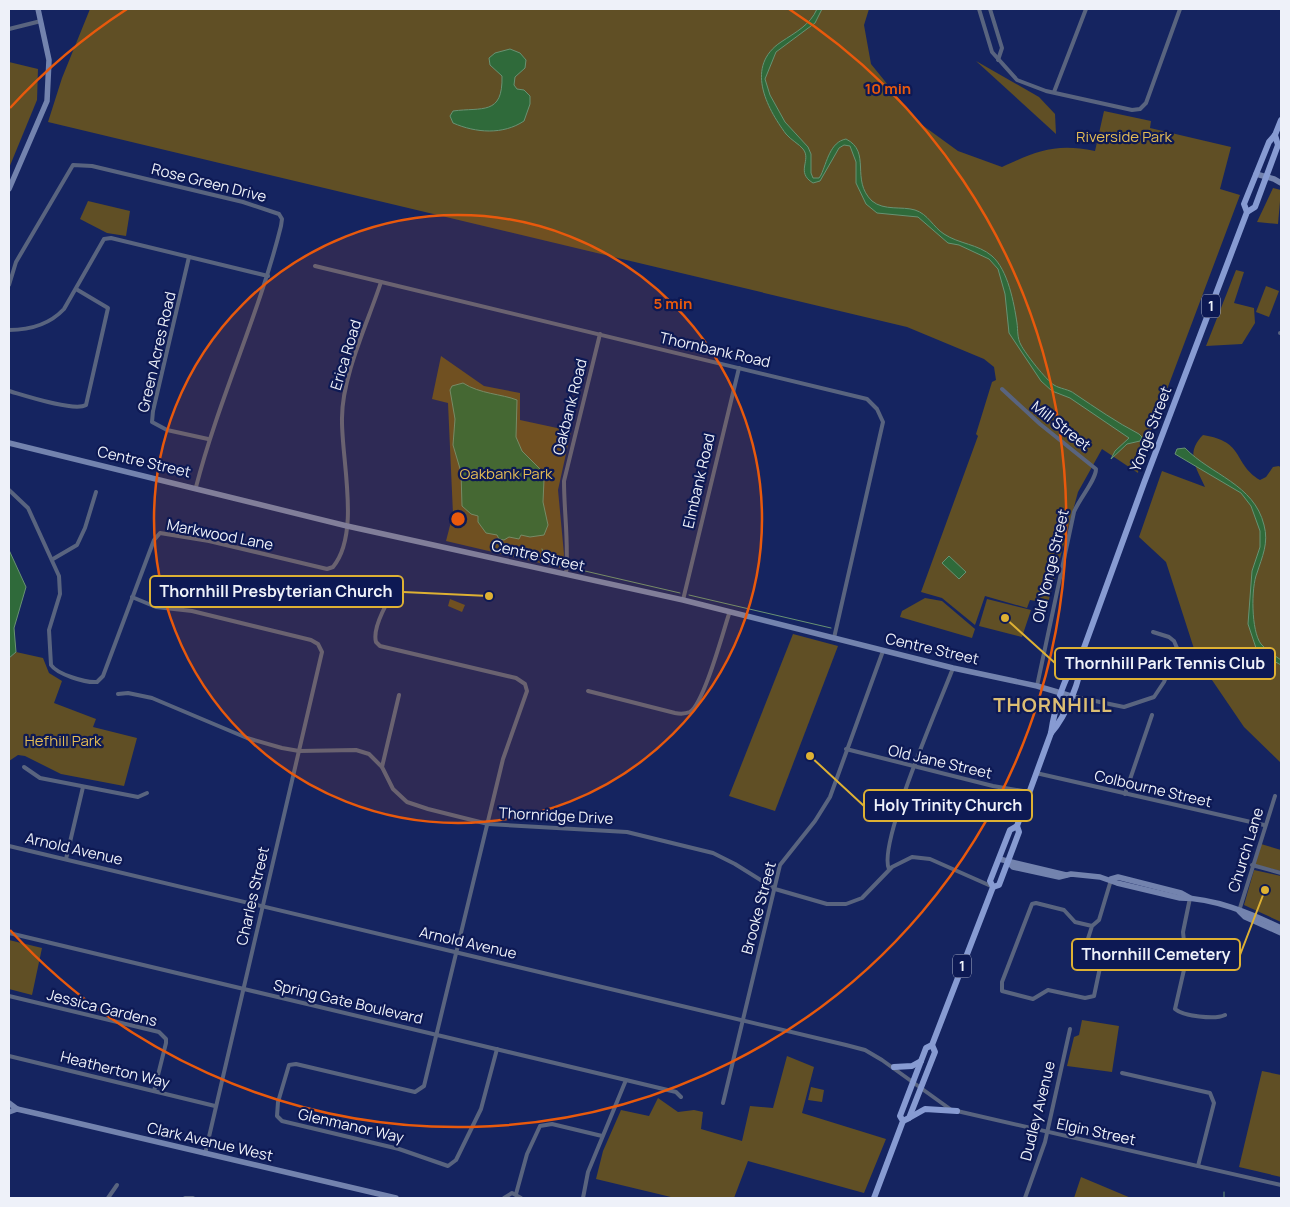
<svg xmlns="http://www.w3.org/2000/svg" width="1290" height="1207" font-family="Manrope,sans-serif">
<rect width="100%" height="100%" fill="#152460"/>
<g fill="#604f25">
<path d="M90 9H869L864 25 871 64 918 122 958 151 1002 167C1037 151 1055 143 1095 151L1104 111 1151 121 1150 128 1231 147 1220 189 1240 195 1139 464 1138 473 1102 449 1078 492 1048 603 1030 600 1027 608 985 596 975 625 942 598 921 592 978 436 976 434 992 382 996 380 994 367 984 359 907 327 48 122 62 78Z"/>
<polygon points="976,61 1039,97 1055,114 1056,134"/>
<polygon points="9,62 38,69 37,100 9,168"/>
<polygon points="1273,188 1281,190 1278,224 1257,222"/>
<polygon points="88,201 130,211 126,236 107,233 80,219"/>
<polygon points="1236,270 1244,272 1234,303 1254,308 1255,323 1242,344 1206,346"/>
<polygon points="1266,286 1279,291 1269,317 1256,312"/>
<polygon points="441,356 484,386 520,393 520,420 571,431 558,490 564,554 562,568 446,541 453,514 448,403 432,399"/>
<path d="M1203 435C1246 442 1232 463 1260 480L1266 477 1273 467 1279 466 1281 468V763L1244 727 1197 658 1166 562 1139 537 1162 471 1205 487C1196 467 1185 453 1203 435Z"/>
<polygon points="925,598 942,601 975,629 972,638 900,617 902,611"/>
<polygon points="450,599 465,605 462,612 448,606"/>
<polygon points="987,599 1031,610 1022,637 979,626"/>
<polygon points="793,634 838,646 775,811 729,796"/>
<polygon points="16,652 43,658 49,673 62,681 54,703 96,719 93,727 137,738 124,786 61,774 25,756 18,755 9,761 9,658"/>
<polygon points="1261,844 1281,850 1281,871 1255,865"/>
<polygon points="1254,870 1281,876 1281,922 1244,905"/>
<polygon points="9,940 42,948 32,995 9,989"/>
<polygon points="1082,1020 1119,1026 1112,1072 1067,1066 1074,1037 1079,1035"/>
<polygon points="787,1056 814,1067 802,1113 886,1139 864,1193 748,1161 734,1198 675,1198 596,1179 603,1151 621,1110 649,1116 658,1098 678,1112 694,1110 703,1112 701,1129 742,1141 750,1106 773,1108"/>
<polygon points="1262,1071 1281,1075 1281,1177 1239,1167"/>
<polygon points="811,1087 824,1090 822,1102 808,1100"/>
<polygon points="1081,1177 1131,1198 1074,1198"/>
</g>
<g fill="#2f6a3a" stroke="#689273">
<path d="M817 9H822L815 23 776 52 765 79 770 95 785 122 808 147 811 154V173L813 178H819L821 175C827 162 830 142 846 139 872 152 850 180 872 201 884 211 902 206 915 210 928 214 933 227 944 234 959 244 978 244 992 256 1008 270 1014 303 1017 323 1018 330 1017 338 1021 345 1025 353 1046 380 1054 385 1060 389 1069 389 1075 394 1096 408 1116 422 1139 434L1142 437 1140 441 1127 444 1111 459 1115 451 1129 438 1070 398 1052 391 1041 381 1009 333 1005 294 998 269 989 259 959 245 948 243 918 217 877 213 866 204 856 183V162L850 146 844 145 839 148 820 181 813 183C795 172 812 160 803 149 799 144 791 140 786 134 766 107 745 66 781 42 796 32 810 25 817 9Z"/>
<path d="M510 49 520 53 526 60 525 68 515 77 514 85 517 89 524 90 530 96V104L524 121C503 135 476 133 453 123L450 116 453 111C482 107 503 116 502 76L490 65 489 58 495 53Z"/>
<path d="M463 383C480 394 502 394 517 400L516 437 522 451 540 469 544 480 543 502 548 525 544 535 530 537 521 535 519 539 509 537 504 540 499 539 497 535 486 533 478 522V516L471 514 462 506 461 472 453 445 455 419 450 390 452 386Z"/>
<path d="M1185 448C1211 475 1254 484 1264 525 1269 543 1262 557 1257 573 1251 587 1251 631 1261 644 1266 650 1274 655 1281 660V665L1272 660 1256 648 1248 624 1252 571 1260 547V531L1251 506 1241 493 1175 454 1177 449Z"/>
<polygon points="9,550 26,587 14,628 16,652 9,658"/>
<polygon points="949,556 966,572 959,579 942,563"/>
</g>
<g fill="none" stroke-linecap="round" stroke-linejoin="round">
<g stroke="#689273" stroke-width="1">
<polyline points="542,549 546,561 560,565"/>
<polyline points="572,568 680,593"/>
<polyline points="689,595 831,628"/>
<polyline points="1224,1192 1224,1198"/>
</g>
<g stroke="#59647f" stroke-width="4">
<polyline points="979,9 992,52 1017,80 1046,91 1132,110 1140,109 1146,103 1180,9"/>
<polyline points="990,9 1002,48 998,60"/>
<polyline points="9,29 41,21"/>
<polyline points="1054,92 1086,9"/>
<polyline points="189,257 153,411 152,422 167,430 208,439"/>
<polyline points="315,266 867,399 877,409 883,422 834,638"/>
<path d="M9 285 16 262 73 165 92 166 243 202 279 214 282 219 281 226C259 315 219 398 196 487"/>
<path d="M9 330C30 330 49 325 64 309L104 239 111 238 268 276"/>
<polyline points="1280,333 1281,333"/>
<path d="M1002 389 1040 424 1096 469C1096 480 1079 499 1074 512L1037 686"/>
<path d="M9 391C23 395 74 412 86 405L108 308 76 289"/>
<path d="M9 490 28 508 59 576 60 594 49 630 51 665C57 674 85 683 97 682L103 676 154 540 160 533 209 541 327 569 333 567C361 533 341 459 342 418 342 376 368 322 381 282"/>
<polyline points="53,559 77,545 85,528 96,492"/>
<path d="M566 574C569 543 564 513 564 481L600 334"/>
<path d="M399 586C389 597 372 627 376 642L380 646 516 678 525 684 527 691 503 759 424 1086 415 1092 296 1064 289 1065 278 1102 277 1116 282 1121 399 1149 448 1166 456 1160 481 1109 497 1049"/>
<polyline points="132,597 156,607 192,611 311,640 318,644 322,652 205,1154"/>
<polyline points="683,600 739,368"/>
<path d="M588 691 675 713C680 714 685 714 690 712 704 703 723 632 729 614"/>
<polyline points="118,694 128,693 152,698 247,738 282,748 299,751 356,750 369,754 382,767 393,789 407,802 428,809 488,824 627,832 713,853 735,864 775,889 827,904 846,904 862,898 892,867 912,857 930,859 991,886"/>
<polyline points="1071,696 1124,707 1154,697 1164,682 1177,648 1174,641 1169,637 1153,632"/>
<polyline points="846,749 993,786 1029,792"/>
<polyline points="24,767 40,778 138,797 147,793"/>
<polyline points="382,767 399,695"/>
<polyline points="1036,773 1264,825"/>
<polyline points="1125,794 1152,715"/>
<polyline points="9,846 846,1045 865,1050 882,1060 950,1109"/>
<polyline points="66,859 83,787"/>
<polyline points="1252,865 1281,873"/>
<path d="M889 869C877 845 941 700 953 668"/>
<path d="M1190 898 1183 932 1186 961 1175 1009C1183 1016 1215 1020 1225 1015"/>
<polyline points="1239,911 1275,796"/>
<polyline points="1092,926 1075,922 1064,910 1036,903 1032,904 1002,982 1002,991 1033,999 1048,990 1085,998 1094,996 1102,958 1086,945 1092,926 1099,920 1111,880"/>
<polyline points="9,933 626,1080 676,1092 681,1097"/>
<polyline points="9,996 159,1032 166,1039 166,1043 154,1091"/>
<polyline points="9,1056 215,1106"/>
<polyline points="1122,1073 1210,1093 1214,1103 1198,1166"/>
<polyline points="723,1103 780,865 815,821 830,797 883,651"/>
<polyline points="957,1111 1281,1185"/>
<polyline points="516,1194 527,1154 540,1126 552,1124 602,1136"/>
<polyline points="108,1198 117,1185"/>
<polyline points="185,1198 193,1198"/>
<polyline points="504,1198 512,1193 521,1198"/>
<polyline points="583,1198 588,1172 626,1080"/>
<polyline points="1025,1198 1045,1142 1070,1029"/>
</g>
<g stroke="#7383ae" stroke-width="5.5">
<polyline points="1256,174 1274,179 1281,183"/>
<polyline points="9,189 47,101 49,60 38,9"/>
<polyline points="9,443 347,526 683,600 953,668 1037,686 1071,696"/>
<polyline points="999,859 1066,875"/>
<path d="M1008 862 1013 867 1059 877 1071 874 1100 877 1117 883 1180 898C1214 898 1250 913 1281 928"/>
<polyline points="1111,879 1118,877 1181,893 1190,898"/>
<polyline points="1239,911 1245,917 1281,933"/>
<polyline points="9,1103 17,1109"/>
<polyline points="9,1112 17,1109 43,1115 396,1198"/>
</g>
<g stroke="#879bd2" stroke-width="6">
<polyline points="1247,212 1244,204 1269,142 1275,135 1281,120"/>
<path d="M1051 733C1065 717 1083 678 1081 656L1144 483 1247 212 1255 207 1278 145 1275 135"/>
<polyline points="993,887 999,885 1019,832 1017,826"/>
<polyline points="894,1067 912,1066 921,1061"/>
<polyline points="909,1118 925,1109 957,1111"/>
<polyline points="903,1121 909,1118 935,1052 932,1045"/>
<path d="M874 1198 903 1121 900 1116 926 1048 932 1045 993 887 990 881 1010 830 1017 826 1051 733C1054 711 1065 671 1081 656"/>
</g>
</g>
<circle cx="458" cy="519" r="304" fill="#e8590c" fill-opacity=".12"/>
<g fill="none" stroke="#e8590c" stroke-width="2.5">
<circle cx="458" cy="519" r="304"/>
<path d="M10 108A608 608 0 0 1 127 9M789 9A608 608 0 1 1 10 930"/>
</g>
<g text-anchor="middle" stroke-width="4.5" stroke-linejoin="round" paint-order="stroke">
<g fill="#0d1954" stroke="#aab0c8" stroke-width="1">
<rect x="1202" y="294.5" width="18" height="23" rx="4"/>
<rect x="953" y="954.5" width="18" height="23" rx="4"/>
</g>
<g font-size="14" font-weight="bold" fill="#eef1f9">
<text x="1211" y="311">1</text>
<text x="962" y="971">1</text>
</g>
<g font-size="15" fill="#e4bc55" stroke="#0d1954">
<text x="1124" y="142">Riverside Park</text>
<text x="506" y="479">Oakbank Park</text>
<text x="63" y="746">Hefhill Park</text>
</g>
<g font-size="15" fill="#eef1f9" stroke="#0d1954">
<text transform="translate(209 183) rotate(14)" y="5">Rose Green Drive</text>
<text transform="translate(715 350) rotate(13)" y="5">Thornbank Road</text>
<text transform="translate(157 352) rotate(-77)" y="5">Green Acres Road</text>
<text transform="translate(346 355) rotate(-73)" y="5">Erica Road</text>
<text transform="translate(570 407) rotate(-76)" y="5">Oakbank Road</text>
<text transform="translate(1061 426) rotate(38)" y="5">Mill Street</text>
<text transform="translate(1151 429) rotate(-69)" y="5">Yonge Street</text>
<text transform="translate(144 462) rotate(13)" y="5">Centre Street</text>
<text transform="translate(699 481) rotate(-77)" y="5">Elmbank Road</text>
<text transform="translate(220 535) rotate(11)" y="5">Markwood Lane</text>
<text transform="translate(538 556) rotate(13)" y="5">Centre Street</text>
<text transform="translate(1051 566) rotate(-77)" y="5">Old Yonge Street</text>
<text transform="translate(932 649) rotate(13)" y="5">Centre Street</text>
<text transform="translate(940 762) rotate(13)" y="5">Old Jane Street</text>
<text transform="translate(1153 789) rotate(13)" y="5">Colbourne Street</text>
<text transform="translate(556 816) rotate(3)" y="5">Thornridge Drive</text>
<text transform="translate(74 849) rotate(13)" y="5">Arnold Avenue</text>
<text transform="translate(1246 850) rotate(-73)" y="5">Church Lane</text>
<text transform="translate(253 896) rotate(-77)" y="5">Charles Street</text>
<text transform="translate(759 908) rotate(-75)" y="5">Brooke Street</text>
<text transform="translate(468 943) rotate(13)" y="5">Arnold Avenue</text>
<text transform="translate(348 1002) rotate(13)" y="5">Spring Gate Boulevard</text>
<text transform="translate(102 1008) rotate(14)" y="5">Jessica Gardens</text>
<text transform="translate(115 1070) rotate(14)" y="5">Heatherton Way</text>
<text transform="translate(1038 1111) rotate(-76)" y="5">Dudley Avenue</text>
<text transform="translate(351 1126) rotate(13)" y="5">Glenmanor Way</text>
<text transform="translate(1096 1132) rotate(12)" y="5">Elgin Street</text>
<text transform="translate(210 1142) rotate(13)" y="5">Clark Avenue West</text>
</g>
<g font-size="20" font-weight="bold" letter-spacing="1" fill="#dcbe73" stroke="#0d1954">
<text x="1053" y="712">THORNHILL</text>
</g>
</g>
<circle cx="458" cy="519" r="8" fill="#e8590c" stroke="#0d1954" stroke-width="2.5"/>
<g font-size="15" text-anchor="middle" font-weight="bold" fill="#e8590c" stroke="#0d1954" stroke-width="4.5" stroke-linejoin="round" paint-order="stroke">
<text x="888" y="94">10 min</text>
<text x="673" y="309">5 min</text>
</g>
<path fill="none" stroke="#deb133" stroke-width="2" d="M489 596L403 592M1005 618L1055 663M810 756L864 806M1265 890L1240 955"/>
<g fill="#deb133" stroke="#0d1954" stroke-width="2">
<circle cx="489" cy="596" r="5"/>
<circle cx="1005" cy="618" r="5"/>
<circle cx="810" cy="756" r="5"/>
<circle cx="1265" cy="890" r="5"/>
</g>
<g fill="#0d1954" stroke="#deb133" stroke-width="2">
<rect x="150" y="576" width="253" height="31" rx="5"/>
<rect x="1055" y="648" width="220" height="31" rx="5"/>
<rect x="864" y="790" width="168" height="31" rx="5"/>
<rect x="1072" y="939" width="168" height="31" rx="5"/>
</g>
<g font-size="16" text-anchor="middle" font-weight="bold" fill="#eef1f9">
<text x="276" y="597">Thornhill Presbyterian Church</text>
<text x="1165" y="669">Thornhill Park Tennis Club</text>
<text x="948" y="811">Holy Trinity Church</text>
<text x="1156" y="960">Thornhill Cemetery</text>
</g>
<rect width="1290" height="1207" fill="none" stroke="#eef1f9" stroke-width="20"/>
</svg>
